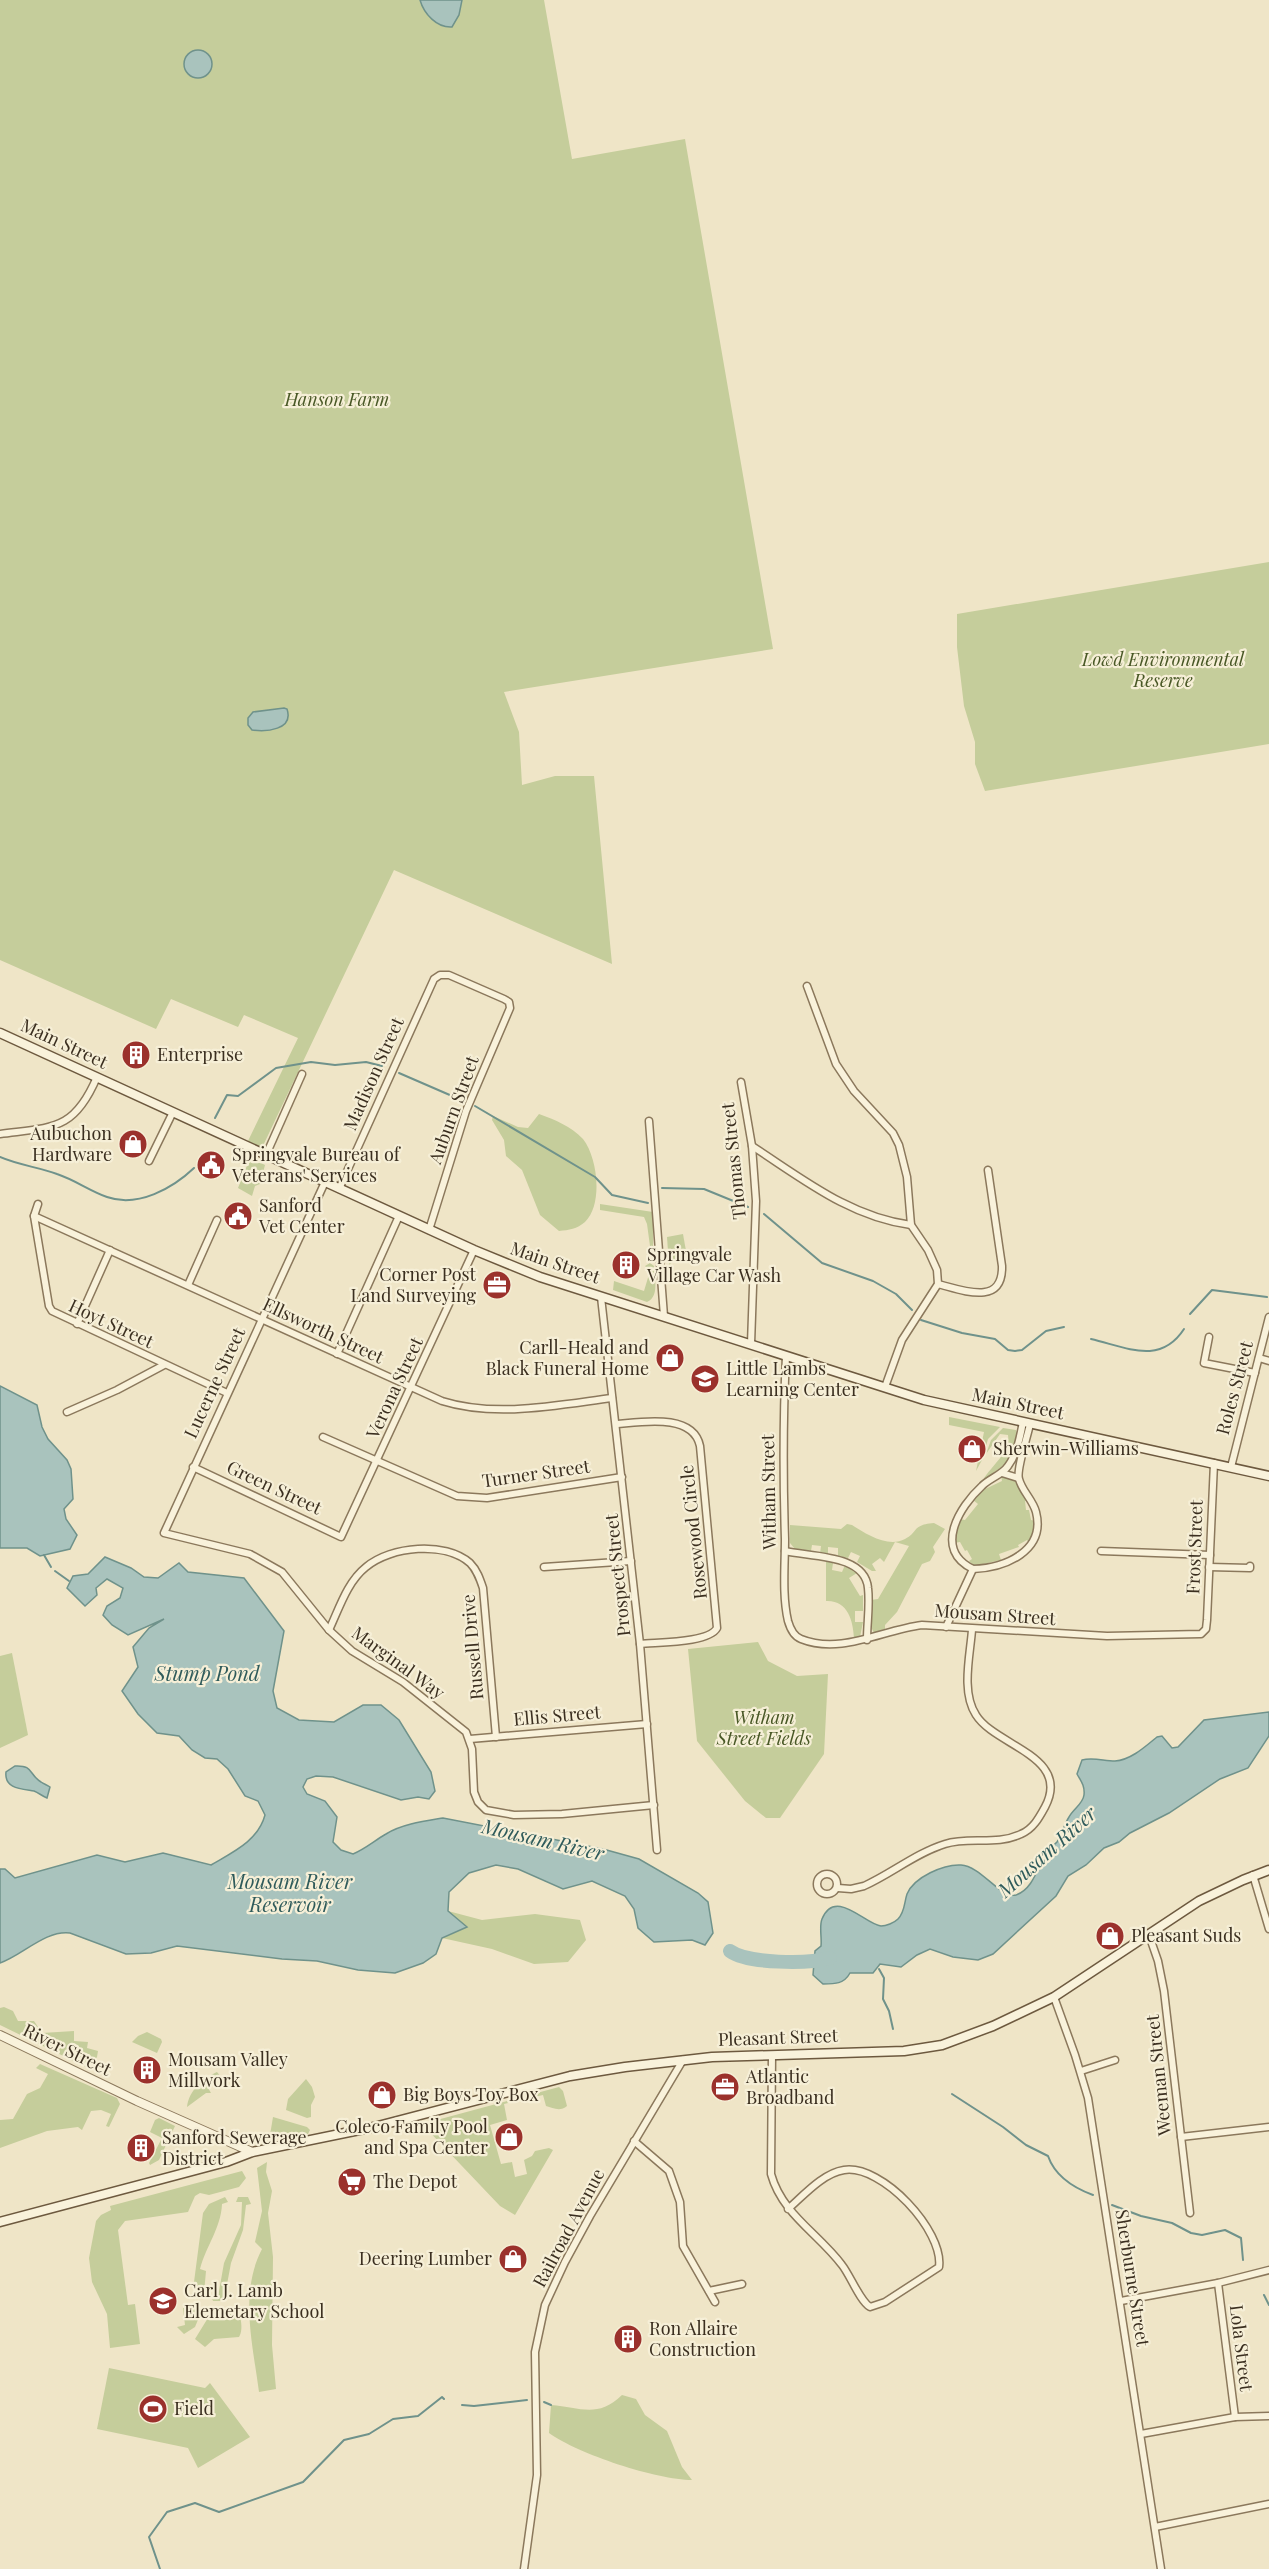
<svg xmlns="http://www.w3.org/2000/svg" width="1269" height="2569" font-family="'Playfair Display',serif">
<rect width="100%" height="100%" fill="#efe5c7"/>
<g fill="#c5cd9b">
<polygon points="0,0 544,0 572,159 685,139 773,649 504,692 519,732 522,785 555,776 594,776 612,964 394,870 261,1150 247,1143 298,1038 244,1015 238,1027 171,999 156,1029 0,960"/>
<polygon points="1269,562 1269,744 985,791 975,764 975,742 964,706 957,647 957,614"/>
<path d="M539 1114C555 1120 571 1126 583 1139 598 1158 603 1205 585 1222 577 1229 569 1230 559 1231L540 1215 522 1170 506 1156 504 1140 492 1120 493 1116 518 1127 528 1128Z"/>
<polygon points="251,1158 265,1165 260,1184 255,1186 252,1196 238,1188 248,1163 246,1162"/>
<polygon points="600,1204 653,1212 653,1247 650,1246 647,1224 644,1217 600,1210"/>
<polygon points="683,1234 686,1251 669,1265 667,1237"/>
<path d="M650 1263 654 1266C654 1278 660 1296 647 1302L613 1290 614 1281 644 1291 650 1271 645 1266Z"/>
<polygon points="949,1417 1000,1427 988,1439 982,1460 976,1471 984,1432 949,1425"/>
<path d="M1003 1428 1016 1430 1017 1433C1016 1458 1002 1468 983 1480 991 1466 1011 1452 1008 1435L1000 1434 986 1454 991 1440Z"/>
<path d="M1001 1476C1019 1480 1019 1484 1027 1500L1025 1501 1026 1510H1029L1031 1520 1035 1521 1030 1544 1027 1540 1018 1545 1019 1547 999 1554 1001 1560 974 1566 969 1561 972 1559 967 1550 965 1551 960 1542 954 1543 955 1531 960 1519 965 1520 978 1504 973 1500 981 1491 1002 1481Z"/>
<path d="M934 1523 945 1529 933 1547 935 1552 930 1561 922 1564 897 1612 885 1625V1629L874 1633 870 1625 871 1600 878 1599 909 1546 895 1542 884 1562 880 1558 872 1564 876 1571H872L857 1562 860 1556 851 1552 848 1558 838 1556V1548L828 1547V1554H820L821 1546 812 1545 811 1551 795 1549 790 1543V1525L841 1529 847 1524 852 1525C866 1534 888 1548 905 1539 919 1532 911 1525 934 1523Z"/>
<path d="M826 1561 833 1563 832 1570 842 1572 845 1565 856 1571 857 1573 849 1578 860 1596 863 1595V1611H855V1622H863L860 1637 854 1638C853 1621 848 1600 826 1601Z"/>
<polygon points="758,1642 768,1661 797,1676 828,1674 824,1754 780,1818 766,1818 745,1801 697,1741 688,1649"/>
<polygon points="12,1653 28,1735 0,1748 0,1656"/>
<polygon points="448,1911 482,1920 535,1914 580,1920 586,1940 568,1962 534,1964 492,1949 442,1938 466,1927"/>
<polygon points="4,2007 13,2011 18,2021 34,2021 42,2033 74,2031 74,2041 88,2042 87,2048 98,2051 97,2057 88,2068 0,2025 0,2008"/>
<polygon points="147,2032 161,2039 162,2042 157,2053 132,2042 138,2036"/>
<polygon points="40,2064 117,2098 120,2104 109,2127 106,2126 111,2114 101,2110 91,2111 82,2130 78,2127 47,2131 0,2148 0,2120 13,2119 27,2094 40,2088 48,2074 36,2068"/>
<path d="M217 2072 221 2077 207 2086 211 2093H206L187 2107C189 2090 203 2079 217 2072Z"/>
<polygon points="306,2079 312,2087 315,2097 311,2105 311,2117 307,2118 286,2110 288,2099"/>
<path d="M559 2087 563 2091 567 2106C560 2112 553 2108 546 2106L543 2095 504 2104 507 2120 490 2125 501 2164 512 2162 515 2177 527 2174 524 2160 532 2156 535 2151 549 2148 553 2150 515 2215 500 2206 422 2124Z"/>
<polygon points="273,2117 307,2127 310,2130 308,2134 286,2138 270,2135"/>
<polygon points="159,2118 175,2126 159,2160 150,2165 149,2163 162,2138 150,2132 155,2120"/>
<path d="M267 2162 266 2172 272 2191 268 2213 273 2257 272 2345 276 2389 259 2392C253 2345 239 2293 262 2249L255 2242 262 2211 257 2168Z"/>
<polygon points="242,2171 246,2178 239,2187 209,2195 200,2193 195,2196 188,2212 125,2221 118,2230 128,2305 135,2304 140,2344 110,2348 107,2314 92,2282 89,2258 96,2221 101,2215 111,2210 110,2206"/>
<path d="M225 2197 228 2202 222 2204C221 2228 206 2246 200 2269L206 2271 204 2293 201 2296 196 2291 194 2282 203 2213 209 2204Z"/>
<polygon points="238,2197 248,2197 251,2204 246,2205 243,2230 231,2263 225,2295 232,2295 223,2301 213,2301 212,2298 218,2297 224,2263 241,2225 242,2202 236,2202"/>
<path d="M234 2307C241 2312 244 2330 239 2337L214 2339 205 2347 195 2339 211 2313Z"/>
<polygon points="183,2308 202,2310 195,2327 184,2334 177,2327 185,2325"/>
<polygon points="109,2368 205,2388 210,2383 250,2437 198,2468 188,2448 97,2429"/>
<path d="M622 2395 636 2399 645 2415 667 2431 682 2467 692 2480C657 2480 578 2454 549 2433L551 2405C580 2407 597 2419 622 2395Z"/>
</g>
<g fill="#a9c3bd" stroke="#6f928b" stroke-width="1.5">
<path d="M420 0H462L459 15 452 27C437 28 424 14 420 0Z"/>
<circle cx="198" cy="64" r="14"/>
<path d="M284 708 287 709C294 730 266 732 252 730L248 725V718L253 712Z"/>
<polygon points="0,1386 37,1405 42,1427 48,1439 67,1460 71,1469 73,1499 64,1509 66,1519 77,1535 70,1549 40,1556 27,1548 0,1548"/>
<path d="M105 1557 131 1568 144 1577 158 1578 179 1563 188 1572 244 1578 284 1631 273 1691 277 1708 299 1720 334 1722 363 1705H381L399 1720 431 1772 435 1791 429 1799 418 1797 401 1800 333 1777 316 1776 307 1779 303 1787 307 1794 325 1801 337 1817 333 1842 341 1850 353 1854C365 1849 374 1841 386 1834 402 1824 425 1821 443 1818L603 1849 639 1859 698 1893 708 1902 713 1933 705 1945 692 1940 654 1942 638 1928 634 1909 625 1896 592 1881 563 1889 518 1869 496 1865 469 1873 449 1892 448 1911 467 1927 442 1938 436 1954 423 1963 395 1973 358 1970 317 1961 282 1959 177 1946 151 1953 126 1954 70 1933C45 1930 23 1955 0 1963V1869H5L15 1878 97 1855 125 1862 163 1853 211 1865C233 1852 258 1841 265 1815L258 1801 245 1796 228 1769 217 1759 205 1758 192 1750 179 1736 157 1733 138 1714 122 1691 138 1667 133 1647 149 1628 164 1619 128 1635 112 1625 103 1615 107 1606 120 1598 123 1588 107 1579 96 1588 97 1595 85 1606 67 1588 73 1576 88 1574Z"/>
<path d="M1269 1712V1736L1248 1768 1220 1779 1169 1813 1130 1833 1119 1842 1104 1848 1086 1865 1068 1876 1056 1896 993 1954 978 1960 953 1957 930 1949 917 1955 901 1967 880 1964 873 1973H850C844 1984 835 1984 823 1984L813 1975 815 1951 821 1946C822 1938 819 1926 822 1919 835 1887 866 1925 881 1926 886 1926 894 1923 898 1919 905 1912 904 1903 907 1894 914 1877 944 1864 961 1865 981 1866 1001 1899 1016 1895 1034 1889 1038 1865 1047 1851 1050 1848 1054 1845 1057 1842 1062 1834 1064 1825 1069 1817 1073 1809 1083 1804 1084 1795 1085 1786 1081 1781 1077 1774L1082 1760C1093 1757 1104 1761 1115 1761 1131 1760 1146 1746 1157 1737L1162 1736 1172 1748 1178 1747 1204 1720Z"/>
<path d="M15 1766C34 1765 28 1774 41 1782 44 1784 47 1785 50 1787L47 1798C42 1796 39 1793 34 1791 22 1789 4 1789 6 1772Z"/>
</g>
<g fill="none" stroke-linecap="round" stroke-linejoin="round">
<g stroke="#6f928b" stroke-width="2">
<polyline points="399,1073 459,1099"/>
<polyline points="475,1106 595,1177 612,1195 648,1203"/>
<polyline points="215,1118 227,1095 238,1096 276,1068 311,1062 335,1065 366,1062 382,1066"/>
<path d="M0 1157C18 1165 38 1167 57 1174 75 1180 90 1191 107 1197 138 1208 173 1188 194 1168"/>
<polyline points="662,1188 704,1189 748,1207"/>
<polyline points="764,1214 822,1263 873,1281 896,1294 912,1310"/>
<polyline points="1190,1314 1212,1290 1267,1297"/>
<polyline points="921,1320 962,1333 995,1339 1008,1350 1015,1351 1022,1350 1046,1331 1064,1327"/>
<path d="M1091 1339C1126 1347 1160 1366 1184 1329"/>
<polyline points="44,1555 51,1567"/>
<polyline points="55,1571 69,1581"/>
<polyline points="879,1969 884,1978 883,1999 889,2011 893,2029"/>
<path d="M952 2094 1003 2127 1026 2145 1048 2156C1055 2176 1074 2188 1093 2195"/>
<polyline points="1112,2205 1141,2216 1172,2223 1191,2233 1202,2235 1225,2230 1241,2238 1243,2260"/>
<polyline points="1264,2295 1269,2305"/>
<polyline points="544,2402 551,2405"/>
<polyline points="462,2405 474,2406 527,2400"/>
<polyline points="160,2569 149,2537 167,2512 195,2503 219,2512 303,2482 344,2440 369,2434 393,2419 418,2416 442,2397 444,2399"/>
</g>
<path stroke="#a9c3bd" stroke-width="14" d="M730 1951C748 1964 808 1964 830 1958"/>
<g stroke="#8b785c" stroke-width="9">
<g id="minor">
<polyline points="807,986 836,1064 854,1091 893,1133 899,1145 907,1177 911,1225 928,1250 937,1270 938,1284 902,1340 885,1387"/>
<polyline points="741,1082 752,1146 756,1201 751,1344"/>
<polyline points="649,1121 664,1316"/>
<path d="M0 1134C53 1127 74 1131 97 1077"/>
<path d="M752 1146C803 1179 850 1217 911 1225"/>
<polyline points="266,1155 302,1074"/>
<polyline points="149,1161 173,1112"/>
<polyline points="325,1182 164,1533 250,1554 282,1572 329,1630 352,1651 403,1682 466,1732 472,1749 474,1792 478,1802 486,1810 514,1815 562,1814 654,1805"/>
<polyline points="339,1189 434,979 440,975 449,975 504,999 509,1002 510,1008 466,1111 429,1230"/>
<polyline points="38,1204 34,1216 49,1306 52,1311 227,1393"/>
<path d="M34 1216 442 1401C496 1418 558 1405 612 1398"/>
<path d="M938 1284C962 1290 1003 1307 1002 1266L988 1170"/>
<polyline points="188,1285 217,1220"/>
<polyline points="601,1297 640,1644 657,1850"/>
<polyline points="77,1324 110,1250"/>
<polyline points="1209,1337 1204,1363 1255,1373"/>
<polyline points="337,1354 399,1216"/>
<path d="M786 1356C783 1417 783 1477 785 1539 785 1565 782 1595 788 1621 790 1628 793 1636 801 1639 841 1655 882 1630 922 1625L1107 1636 1201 1634 1206 1629 1207 1620 1214 1463"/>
<polyline points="1259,1358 1269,1361"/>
<polyline points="67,1412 117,1390 164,1365"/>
<path d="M1023 1422C1020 1437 1017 1454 1008 1466 1002 1475 990 1478 982 1486 959 1507 933 1550 973 1569 1005 1568 1046 1551 1036 1512 1033 1500 1022 1491 1019 1479 1016 1470 1028 1435 1030 1424"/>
<path d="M617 1424C642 1422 693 1413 700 1446L717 1628C709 1643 658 1642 640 1644"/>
<polyline points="323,1437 457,1496 487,1498 622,1477"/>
<polyline points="193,1467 341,1537 474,1250"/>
<polyline points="1231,1467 1269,1317"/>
<polyline points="1002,1473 1018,1478"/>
<path d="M785 1551C811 1557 865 1554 868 1588 870 1605 867 1623 867 1640"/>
<polyline points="1101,1551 1210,1555"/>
<polyline points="544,1567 631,1561"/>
<polyline points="1209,1567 1250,1568 1250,1566"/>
<polyline points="946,1627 973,1569"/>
<path d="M329 1630C339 1609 347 1582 366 1567 391 1546 445 1541 470 1563 477 1570 480 1579 483 1588L496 1737"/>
<polyline points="470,1739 647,1724"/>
<circle cx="827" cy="1884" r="10"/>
<polyline points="1253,1875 1269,1929"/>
<path d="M838 1888 851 1889 864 1886C891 1874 916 1853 945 1844 969 1836 996 1846 1021 1834 1033 1829 1039 1818 1045 1807 1072 1756 995 1746 976 1715 961 1692 970 1656 972 1630"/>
<polyline points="1149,1935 1158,1961 1164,1991 1190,2213"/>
<polyline points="1054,1997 1075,2055 1088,2098 1161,2569"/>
<path d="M772 2055 771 2174C782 2214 818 2233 842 2265 850 2275 860 2301 870 2307L885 2302 939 2267C944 2231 882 2164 844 2170 823 2173 803 2196 788 2209"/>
<polyline points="1081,2071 1115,2060"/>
<polyline points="1181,2137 1269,2127"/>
<polyline points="634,2141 669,2171 680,2202 683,2246 715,2302"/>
<polyline points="1218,2283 1235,2417"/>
<polyline points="709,2291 742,2284"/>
<polyline points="1121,2301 1218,2283 1269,2270"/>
<polyline points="1141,2434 1235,2417 1269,2416"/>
<polyline points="1155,2527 1269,2504"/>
<polyline points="524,2569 537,2475 535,2352 545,2305 565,2262 590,2216 683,2060"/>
</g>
</g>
<g stroke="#8b785c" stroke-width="10">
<polyline id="tertiary" points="0,2035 137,2101 252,2152"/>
</g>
<g stroke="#6d593f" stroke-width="11">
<g id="secondary">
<polyline points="0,1033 474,1250 540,1277 924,1400 1269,1476"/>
<polyline points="0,2222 226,2162 252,2152 374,2127 570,2076 625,2067 712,2057 904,2051 942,2045 993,2026 1054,1997 1199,1901 1243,1880 1269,1870"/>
</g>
</g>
<use href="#minor" stroke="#f9f2db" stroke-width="6"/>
<use href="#tertiary" stroke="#f9f2db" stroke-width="8"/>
<use href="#secondary" stroke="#f9f2db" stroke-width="8"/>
</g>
<defs>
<g id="building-disc" transform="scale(1.5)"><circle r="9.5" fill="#9b312c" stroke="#f6efd7"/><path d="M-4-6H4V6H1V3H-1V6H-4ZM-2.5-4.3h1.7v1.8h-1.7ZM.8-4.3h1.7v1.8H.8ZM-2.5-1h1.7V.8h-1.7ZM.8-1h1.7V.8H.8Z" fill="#fff"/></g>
<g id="shop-disc" transform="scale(1.5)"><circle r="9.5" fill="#9b312c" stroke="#f6efd7"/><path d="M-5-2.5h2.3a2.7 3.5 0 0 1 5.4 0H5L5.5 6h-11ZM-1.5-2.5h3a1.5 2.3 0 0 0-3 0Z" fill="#fff"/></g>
<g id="civic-disc" transform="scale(1.5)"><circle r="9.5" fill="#9b312c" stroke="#f6efd7"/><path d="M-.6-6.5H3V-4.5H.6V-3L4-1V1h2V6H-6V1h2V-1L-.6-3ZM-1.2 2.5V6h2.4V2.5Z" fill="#fff"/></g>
<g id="office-disc" transform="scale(1.5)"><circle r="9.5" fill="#9b312c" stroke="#f6efd7"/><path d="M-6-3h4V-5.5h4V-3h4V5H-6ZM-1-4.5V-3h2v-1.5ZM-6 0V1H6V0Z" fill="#fff"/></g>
<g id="school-disc" transform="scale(1.5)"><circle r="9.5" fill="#9b312c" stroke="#f6efd7"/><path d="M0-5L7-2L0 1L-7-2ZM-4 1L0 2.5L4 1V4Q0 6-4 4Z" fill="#fff"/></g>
<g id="supermarket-disc" transform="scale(1.5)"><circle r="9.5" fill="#9b312c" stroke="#f6efd7"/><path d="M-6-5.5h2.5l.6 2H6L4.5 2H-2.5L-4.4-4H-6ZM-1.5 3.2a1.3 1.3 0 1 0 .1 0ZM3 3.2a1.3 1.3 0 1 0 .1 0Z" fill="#fff"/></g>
<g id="stadium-disc" transform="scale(1.5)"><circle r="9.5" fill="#9b312c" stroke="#f6efd7"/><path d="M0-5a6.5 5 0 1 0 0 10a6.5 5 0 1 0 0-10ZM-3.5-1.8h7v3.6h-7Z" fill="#fff"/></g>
</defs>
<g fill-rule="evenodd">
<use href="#building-disc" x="136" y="1055"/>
<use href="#shop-disc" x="133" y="1144"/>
<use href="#civic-disc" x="211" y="1165"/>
<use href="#civic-disc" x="238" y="1216"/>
<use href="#building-disc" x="626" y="1265"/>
<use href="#office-disc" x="497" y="1285"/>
<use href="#shop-disc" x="670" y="1358"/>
<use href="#school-disc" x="705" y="1379"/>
<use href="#shop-disc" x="972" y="1449"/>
<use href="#shop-disc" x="1110" y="1936"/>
<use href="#building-disc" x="147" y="2070"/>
<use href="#office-disc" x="725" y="2087"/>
<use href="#shop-disc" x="382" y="2095"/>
<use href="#shop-disc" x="509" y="2137"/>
<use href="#building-disc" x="141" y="2148"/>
<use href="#supermarket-disc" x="352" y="2182"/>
<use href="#shop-disc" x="513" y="2259"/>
<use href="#school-disc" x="163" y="2301"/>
<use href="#building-disc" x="628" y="2339"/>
<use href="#stadium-disc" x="153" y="2409"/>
</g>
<g text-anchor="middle" stroke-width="4.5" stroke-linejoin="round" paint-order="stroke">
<g font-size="18" font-style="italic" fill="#495826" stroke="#f6efd7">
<text x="337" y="406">Hanson Farm</text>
<text x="1163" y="666">Lowd Environmental<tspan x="1163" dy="21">Reserve</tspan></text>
<text x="764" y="1724">Witham<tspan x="764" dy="21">Street Fields</tspan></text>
</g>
<g font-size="18" fill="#3b2f20" stroke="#f6efd7">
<text transform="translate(64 1044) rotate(25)" y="6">Main Street</text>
<text transform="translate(374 1074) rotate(-66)" y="6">Madison Street</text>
<text transform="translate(454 1110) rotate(-70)" y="6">Auburn Street</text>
<text transform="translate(734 1161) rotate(-96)" y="6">Thomas Street</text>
<text transform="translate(555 1263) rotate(19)" y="6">Main Street</text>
<text transform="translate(111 1324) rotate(25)" y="6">Hoyt Street</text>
<text transform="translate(323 1331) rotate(25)" y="6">Ellsworth Street</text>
<text transform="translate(215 1383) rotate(-65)" y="6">Lucerne Street</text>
<text transform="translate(395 1388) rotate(-65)" y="6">Verona Street</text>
<text transform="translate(1235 1388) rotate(-75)" y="6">Roles Street</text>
<text transform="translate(1018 1404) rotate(12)" y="6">Main Street</text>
<text transform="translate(536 1474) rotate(-8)" y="6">Turner Street</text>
<text transform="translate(274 1488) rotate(25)" y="6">Green Street</text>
<text transform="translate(769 1492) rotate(-91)" y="6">Witham Street</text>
<text transform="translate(694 1532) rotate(-96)" y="6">Rosewood Circle</text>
<text transform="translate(1195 1547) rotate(-88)" y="6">Frost Street</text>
<text transform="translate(618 1575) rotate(-96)" y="6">Prospect Street</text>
<text transform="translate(995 1615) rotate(4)" y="6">Mousam Street</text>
<text transform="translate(473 1647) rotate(-95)" y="6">Russell Drive</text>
<text transform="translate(398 1663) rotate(36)" y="6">Marginal Way</text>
<text transform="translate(557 1716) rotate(-5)" y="6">Ellis Street</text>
<text transform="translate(778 2038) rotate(-2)" y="6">Pleasant Street</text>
<text transform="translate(67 2050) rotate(26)" y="6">River Street</text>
<text transform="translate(1159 2075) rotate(-96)" y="6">Weeman Street</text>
<text transform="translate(569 2228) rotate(-62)" y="6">Railroad Avenue</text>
<text transform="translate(1132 2278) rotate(81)" y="6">Sherburne Street</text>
<text transform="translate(1241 2348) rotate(83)" y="6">Lola Street</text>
</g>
<g font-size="18" fill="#3b2f20" stroke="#f6efd7" text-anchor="start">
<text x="157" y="1061">Enterprise</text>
<text x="112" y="1140" text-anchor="end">Aubuchon<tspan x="112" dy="21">Hardware</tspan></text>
<text x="232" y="1161">Springvale Bureau of<tspan x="232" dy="21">Veterans' Services</tspan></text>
<text x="259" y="1212">Sanford<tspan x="259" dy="21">Vet Center</tspan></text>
<text x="647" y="1261">Springvale<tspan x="647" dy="21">Village Car Wash</tspan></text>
<text x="476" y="1281" text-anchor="end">Corner Post<tspan x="476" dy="21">Land Surveying</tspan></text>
<text x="649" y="1354" text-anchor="end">Carll-Heald and<tspan x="649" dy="21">Black Funeral Home</tspan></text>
<text x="726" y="1375">Little Lambs<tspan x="726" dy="21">Learning Center</tspan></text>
<text x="993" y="1455">Sherwin-Williams</text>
<text x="1131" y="1942">Pleasant Suds</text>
<text x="168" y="2066">Mousam Valley<tspan x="168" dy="21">Millwork</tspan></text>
<text x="746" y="2083">Atlantic<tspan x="746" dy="21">Broadband</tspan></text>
<text x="403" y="2101">Big Boys Toy Box</text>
<text x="488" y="2133" text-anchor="end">Coleco Family Pool<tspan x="488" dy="21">and Spa Center</tspan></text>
<text x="162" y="2144">Sanford Sewerage<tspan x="162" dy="21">District</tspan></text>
<text x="373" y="2188">The Depot</text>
<text x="492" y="2265" text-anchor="end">Deering Lumber</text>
<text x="184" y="2297">Carl J. Lamb<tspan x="184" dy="21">Elemetary School</tspan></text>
<text x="649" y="2335">Ron Allaire<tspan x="649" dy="21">Construction</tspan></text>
<text x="174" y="2415">Field</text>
</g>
<g font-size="20" font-style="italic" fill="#2f5b5b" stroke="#f6efd7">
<text x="207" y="1681">Stump Pond</text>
<text transform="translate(543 1840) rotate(13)" y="7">Mousam River</text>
<text transform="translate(1047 1852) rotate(-42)" y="7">Mousam River</text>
<text x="290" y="1889">Mousam River<tspan x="290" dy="23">Reservoir</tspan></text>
</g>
</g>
</svg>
